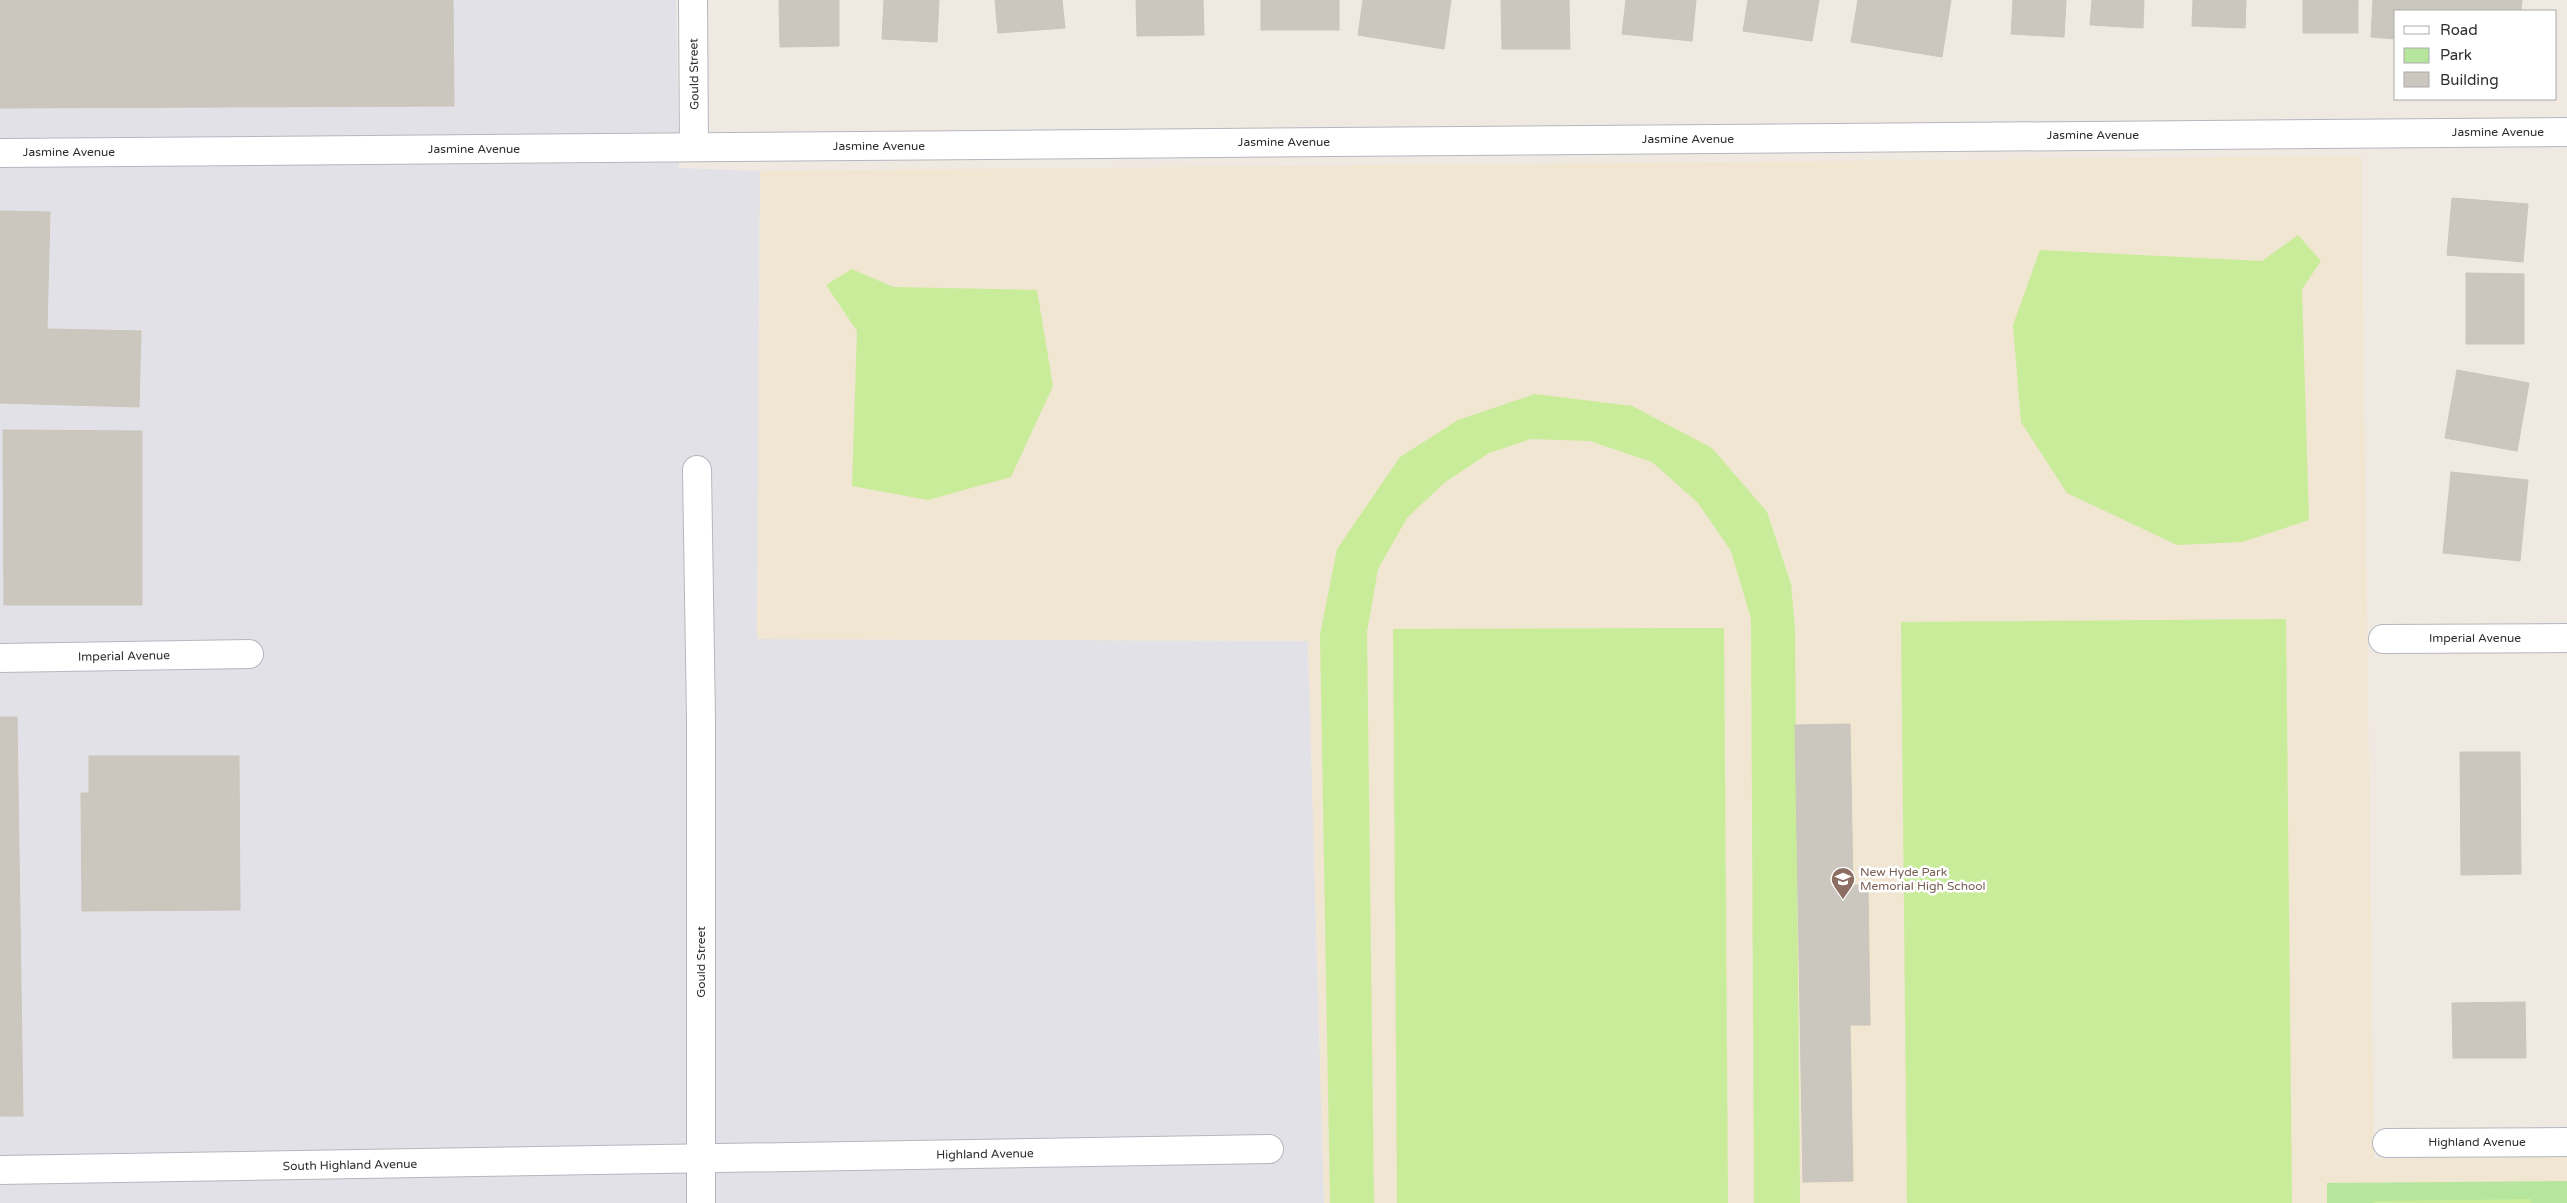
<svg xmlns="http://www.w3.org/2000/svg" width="2567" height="1203" font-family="'Varela Round',sans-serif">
<rect width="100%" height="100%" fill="#efe9e1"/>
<polygon fill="#e3e1e8" points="0,0 676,0 679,168 760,171 757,639 1308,641 1324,1203 0,1203"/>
<polygon fill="#f0e6d1" points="2361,156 2374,1159 2567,1156 2567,1203 1324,1203 1308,641 757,639 760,171"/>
<polygon fill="#b6e59e" points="2567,1181 2567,1203 2327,1203 2327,1183"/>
<g fill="#c9ec9a">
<polygon points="2298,235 2321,261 2302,289 2309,520 2242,542 2177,545 2067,493 2021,422 2013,325 2040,250 2262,261"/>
<polygon points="852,269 893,287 1037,290 1053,386 1011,477 928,500 852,486 857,331 826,285"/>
<polygon points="1535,394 1632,406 1712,448 1767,512 1791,584 1795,628 1800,1203 1754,1203 1751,619 1731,551 1698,503 1652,462 1590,441 1531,439 1489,453 1444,483 1407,518 1378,569 1367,632 1374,1203 1330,1203 1320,635 1337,549 1400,457 1458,420"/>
<polygon points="2286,619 2292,1203 1907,1203 1901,622"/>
<polygon points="1724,628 1728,1203 1397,1203 1393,629"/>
<polygon points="2531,1199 2531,1203 2373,1203 2373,1201"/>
</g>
<g fill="#cbc7bf" stroke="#cbc5ba">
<polygon points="0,0 453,0 454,106 0,108"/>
<polygon points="779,0 839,0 839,46 780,47"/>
<polygon points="884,0 939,0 937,42 882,39"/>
<polygon points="995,0 1062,0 1065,28 998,33"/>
<polygon points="1136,0 1203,0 1204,35 1137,36"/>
<rect x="1261" y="0" width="78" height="30"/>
<polygon points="1363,0 1451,0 1444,49 1358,35"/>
<polygon points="1501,0 1569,0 1570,49 1502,49"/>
<polygon points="1626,0 1696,0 1692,41 1622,34"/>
<polygon points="1748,0 1819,0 1812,41 1743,31"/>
<polygon points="1858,0 1951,0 1942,57 1851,42"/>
<polygon points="2013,0 2066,0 2064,37 2011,34"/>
<polygon points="2092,0 2144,0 2143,28 2090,25"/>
<polygon points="2193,0 2246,0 2245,28 2192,26"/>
<rect x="2303" y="0" width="55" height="33"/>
<polygon points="2373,0 2522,0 2521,11 2396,11 2396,39 2371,37"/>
<polygon points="2452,198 2528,204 2523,262 2447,255"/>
<polygon points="0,211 50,212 47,329 141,331 139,407 0,403"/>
<polygon points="2466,273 2524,274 2524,344 2466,344"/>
<polygon points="2457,370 2529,383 2517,451 2445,438"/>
<polygon points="3,430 142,431 142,605 4,605"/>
<polygon points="2451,472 2528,480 2520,561 2443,553"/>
<polygon points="0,717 17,717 23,1116 0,1116"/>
<polygon points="1850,724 1853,885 1868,885 1870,1025 1850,1025 1853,1181 1803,1182 1795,725"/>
<polygon points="2460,752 2520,752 2521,874 2461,875"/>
<polygon points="89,756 239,756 240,910 82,911 81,793 89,793"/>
<polygon points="2525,1002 2526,1058 2453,1058 2452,1003"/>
</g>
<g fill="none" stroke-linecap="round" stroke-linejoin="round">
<g stroke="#b4b7c1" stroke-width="30">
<g id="minor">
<polyline points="693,0 694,147"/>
<polyline points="0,153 2567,132"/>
<polyline points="697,470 701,720 701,1203"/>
<polyline points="2383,639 2567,638"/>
<polyline points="0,658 249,654"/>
<polyline points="2387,1143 2567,1142"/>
<polyline points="0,1170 1269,1149"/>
</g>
</g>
<use href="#minor" stroke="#fff" stroke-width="28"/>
</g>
<defs>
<g id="school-pin" transform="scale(1.25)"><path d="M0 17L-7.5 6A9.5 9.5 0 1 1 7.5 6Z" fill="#8d6e63" stroke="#fff"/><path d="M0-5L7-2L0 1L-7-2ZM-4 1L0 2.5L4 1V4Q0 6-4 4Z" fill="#fff"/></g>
</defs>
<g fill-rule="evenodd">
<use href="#school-pin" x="1843" y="879"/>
</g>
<g text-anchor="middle" stroke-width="5" stroke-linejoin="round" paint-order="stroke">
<g font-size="12" fill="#2e2e2e" stroke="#fff">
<text transform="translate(694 74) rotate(-91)" y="4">Gould Street</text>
<text x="2498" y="136">Jasmine Avenue</text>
<text x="2093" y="139">Jasmine Avenue</text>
<text x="1688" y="143">Jasmine Avenue</text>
<text x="1284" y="146">Jasmine Avenue</text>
<text x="879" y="150">Jasmine Avenue</text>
<text x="474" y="153">Jasmine Avenue</text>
<text x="69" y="156">Jasmine Avenue</text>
<text x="2475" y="642">Imperial Avenue</text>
<text transform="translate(124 656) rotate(-1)" y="4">Imperial Avenue</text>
<text transform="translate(701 962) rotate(-90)" y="4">Gould Street</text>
<text x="2477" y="1146">Highland Avenue</text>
<text transform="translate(985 1154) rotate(-1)" y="4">Highland Avenue</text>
<text transform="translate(350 1165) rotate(-1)" y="4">South Highland Avenue</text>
</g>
<g font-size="12" fill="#785e54" stroke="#fff" text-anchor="start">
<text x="1860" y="876">New Hyde Park<tspan x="1860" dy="14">Memorial High School</tspan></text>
</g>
</g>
<rect x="2394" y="10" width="162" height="90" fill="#ffffff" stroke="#ababab"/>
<rect x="2404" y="26" width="25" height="8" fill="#ffffff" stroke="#ababab"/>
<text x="2440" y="35" font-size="15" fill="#2e2e2e">Road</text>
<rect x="2404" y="48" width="25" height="15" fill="#b6e59e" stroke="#ababab"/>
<text x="2440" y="60" font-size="15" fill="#2e2e2e">Park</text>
<rect x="2404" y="72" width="25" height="15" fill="#cbc7bf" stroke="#ababab"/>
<text x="2440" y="85" font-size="15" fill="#2e2e2e">Building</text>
</svg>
